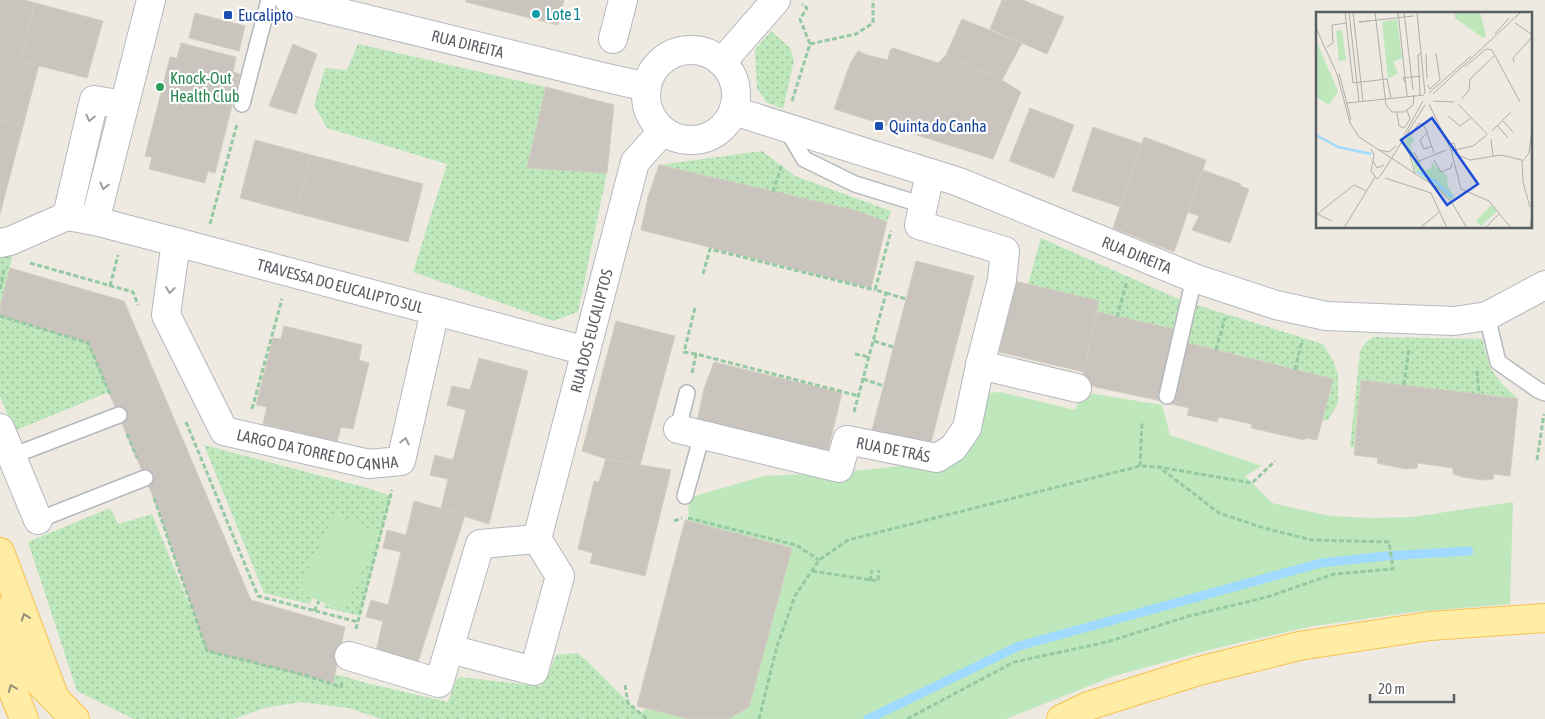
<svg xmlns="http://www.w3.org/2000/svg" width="1545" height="719" font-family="'Asap Condensed',sans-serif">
<defs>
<pattern id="grass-dots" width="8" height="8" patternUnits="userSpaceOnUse" patternTransform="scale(1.25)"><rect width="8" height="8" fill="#bee7bc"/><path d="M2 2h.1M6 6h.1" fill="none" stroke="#9dbe9c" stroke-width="1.8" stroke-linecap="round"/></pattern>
</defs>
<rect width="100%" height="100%" fill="#eeeae1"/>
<g fill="url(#grass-dots)">
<polygon points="771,31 790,48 794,61 783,109 766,102 757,88 755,50"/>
<polygon points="358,44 546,87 528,168 607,173 578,312 553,321 413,272 447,164 327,128 314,105 325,68 347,70"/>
<polygon points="762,151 795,176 891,211 887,222 774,192 659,165"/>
<polygon points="1041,238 1183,301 1178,330 1097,312 1099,301 1028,284"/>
<polygon points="13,254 0,307 0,255"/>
<polygon points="1190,303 1323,344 1333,361 1338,375 1338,403 1328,420 1322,421 1333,379 1180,341"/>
<polygon points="0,316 88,343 109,392 14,431 0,396"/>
<polygon points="1373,337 1482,339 1490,368 1503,385 1518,399 1361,380 1354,447 1350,447 1360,351 1366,342"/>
<polygon points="204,445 364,487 391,496 360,616 323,607 325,604 343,611 298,591 313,598 310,604 264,593"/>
<polygon points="110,508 118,524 152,514 208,651 343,676 362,682 448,702 456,680 460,677 540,686 546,680 556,655 577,653 587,661 640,714 633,719 382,719 348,708 301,702 264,708 234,719 134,719 77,691 28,542"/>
</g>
<g fill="#bee7bc">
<polygon points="1000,392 1075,410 1082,392 1162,405 1170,435 1262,466 1245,476 1272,503 1330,516 1371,518 1412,517 1513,502 1510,604 1413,612 1308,627 1213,649 1114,676 1006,719 729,719 749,707 792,548 689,521 688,498 764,476 834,473 958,460 981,401 989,393"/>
<polygon points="335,513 380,534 343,611 298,591"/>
<polygon points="647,708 689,719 633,719"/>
</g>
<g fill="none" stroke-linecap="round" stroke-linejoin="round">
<polyline stroke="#a0daff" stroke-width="9" points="868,719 1019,646 1321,563 1386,556 1469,551"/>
</g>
<g fill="#c9c5be" stroke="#d3ccbf">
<polygon points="0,0 25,0 35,3 20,61 39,65 23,126 0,120"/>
<polygon points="466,0 564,0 558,25 466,2"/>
<polygon points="1002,0 1023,0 1064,17 1047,54 990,29"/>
<polygon points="35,3 103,21 87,78 20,61"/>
<polygon points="195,13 245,26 239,51 189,38"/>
<polygon points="962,19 1022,43 1002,80 946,55"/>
<polygon points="181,43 236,57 233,72 240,74 215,173 208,171 205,183 149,169 152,157 145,156 170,57 177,58"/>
<polygon points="293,44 317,54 296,114 269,106"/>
<polygon points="893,48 938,63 946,55 1002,80 1021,92 993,159 834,109 850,64 858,51 867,55 888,60 890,50"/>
<polygon points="546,87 614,105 607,173 527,168"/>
<polygon points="1030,108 1074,125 1054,178 1009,161"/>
<polygon points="0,120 23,126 0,214"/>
<polygon points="1093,127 1142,144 1121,207 1072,191"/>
<polygon points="1144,137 1206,160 1174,252 1113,228"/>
<polygon points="255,140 311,155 296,213 240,198"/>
<polygon points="311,155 423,184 408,242 296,213"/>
<polygon points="659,165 854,210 887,222 871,288 641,230 648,197"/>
<polygon points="1203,170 1241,184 1240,186 1249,189 1230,243 1192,230 1199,216 1188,212"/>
<polygon points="916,261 974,276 929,450 871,434"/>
<polygon points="10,268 124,301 251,600 345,627 333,683 207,651 159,511 88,343 0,316 0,307"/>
<polygon points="1015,281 1099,301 1084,372 999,352"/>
<polygon points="1097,312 1178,330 1162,401 1081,384"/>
<polygon points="616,321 675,336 640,465 606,459 582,451"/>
<polygon points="284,326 362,345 359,360 369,363 353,429 341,427 337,442 263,424 267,407 256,405 273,338 281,339"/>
<polygon points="1180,341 1333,379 1317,440 1305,438 1304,440 1251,428 1252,424 1219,417 1217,422 1187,415 1189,408 1167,403"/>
<polygon points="479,358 528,371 489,524 441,509 448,479 430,475 435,455 453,460 466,410 447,405 452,386 470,390"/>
<polygon points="714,362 842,393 827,454 697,421 704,389"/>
<polygon points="1361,380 1518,399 1510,476 1494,474 1493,479 1481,480 1463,477 1453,474 1453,468 1418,463 1417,468 1405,469 1377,463 1378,458 1354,455"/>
<polygon points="606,459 671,470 645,576 590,563 593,553 578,549 594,481 599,482"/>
<polygon points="414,501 465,515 418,662 376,651 383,621 366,617 371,600 388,605 401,552 383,548 387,530 406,535"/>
<polygon points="685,520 792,548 749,707 729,719 689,719 637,706"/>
</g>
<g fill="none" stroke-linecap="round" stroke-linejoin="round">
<g stroke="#b4b8bd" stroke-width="18">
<g id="lane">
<polyline points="242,104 269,0"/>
<polyline points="786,128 804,159 855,184 923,205"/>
<polyline points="1487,316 1498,362 1538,390 1545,393"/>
<polyline points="1167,396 1194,278"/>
<polyline points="678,429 687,393"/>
<polyline points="12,456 119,415"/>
<polyline points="685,496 702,435"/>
<polyline points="38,520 145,478"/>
</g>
</g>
<g stroke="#b4b8bd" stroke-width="30">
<g id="street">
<polyline points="613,39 623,0"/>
<polyline points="722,62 776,0"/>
<path id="s1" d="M67 216 95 221 176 242 586 351"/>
<polyline points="67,216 94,100 124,105"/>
<polyline points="95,221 151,0"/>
<path id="s2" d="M176 242 166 315 224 431 369 464 401 461 435 311"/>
<polyline points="0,243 10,241 67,216"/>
<polyline points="980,365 1077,388"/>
<polyline points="0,428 38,520"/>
<path id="s3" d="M678 429 839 468 847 440 937 458 953 448 967 428 980 365 1002 280 1005 251 919 225 930 173"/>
<path id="s4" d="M450 649 534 671 560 576 537 539 635 162 663 131"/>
<polyline points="349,656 439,683 480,544 537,539"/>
</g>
</g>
<g stroke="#b5b9bf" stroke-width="30">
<g id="secondary">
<path id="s5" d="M289 0 603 77 647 87"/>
<circle cx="691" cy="95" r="45"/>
<path id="s6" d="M734 111 959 182 1194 278 1276 305 1326 316 1454 321 1487 316 1545 285"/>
</g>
</g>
<g stroke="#f9c14f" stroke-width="30">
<g id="primary">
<polyline points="0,552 54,696"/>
<polyline points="0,612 30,673 75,719"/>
<polyline points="0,658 24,719"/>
<polyline points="1061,719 1088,706 1199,671 1299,646 1430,626 1545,618"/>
</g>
</g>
<g stroke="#94c9a1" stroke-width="3" stroke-dasharray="5 2.5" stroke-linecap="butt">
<polyline points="810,44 856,34 873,23 873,0"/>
<polyline points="792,101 810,44 800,19 807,8 802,4"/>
<polyline points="773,192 782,164"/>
<polyline points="210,224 237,124"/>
<polyline points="30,263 133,292 138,305"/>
<polyline points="703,274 710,249 875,290"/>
<polyline points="110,286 118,255"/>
<polyline points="0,289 4,270"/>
<polyline points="886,293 906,299"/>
<polyline points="695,308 684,352 696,354"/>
<polyline points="0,316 88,343 111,396"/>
<polyline points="1117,317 1127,281"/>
<polyline points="874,341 893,347"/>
<polyline points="1216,350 1225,318"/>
<polyline points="855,354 869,357"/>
<polyline points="1295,370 1302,340"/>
<polyline points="1477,371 1479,394"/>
<polyline points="692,373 696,354 859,396"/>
<polyline points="863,379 884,386"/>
<polyline points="1404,385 1409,348"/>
<polyline points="252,409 282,299"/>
<polyline points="854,412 886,293 875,290 891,231"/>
<polyline points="186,422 258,596 358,622"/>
<polyline points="127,434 137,458"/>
<polyline points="1537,460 1544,414"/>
<polyline points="1140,466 1142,423"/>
<polyline points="154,498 207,651 304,675 341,687 342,681"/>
<polyline points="688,518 796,545 819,560"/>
<polyline points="674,521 682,518"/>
<polyline points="812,571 878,581 879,570"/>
<polyline points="870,581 872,570"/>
<polyline points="314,611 319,601"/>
<polyline points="356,629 392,490"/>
<polyline points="625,685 628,703 647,719"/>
<polyline points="759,719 777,646 795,596 819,560 848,540 1140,466 1159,467 1252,483 1275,461"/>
<polyline points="907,719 1014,662 1107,642 1189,616 1267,597 1334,574 1393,569 1389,542 1312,540 1264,528 1219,513 1159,467"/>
</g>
<use href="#lane" stroke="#fff" stroke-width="15"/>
<use href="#street" stroke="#fff" stroke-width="28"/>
<use href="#secondary" stroke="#fff" stroke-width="28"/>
<use href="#primary" stroke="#ffeca5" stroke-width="28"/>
</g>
<defs><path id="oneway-chevron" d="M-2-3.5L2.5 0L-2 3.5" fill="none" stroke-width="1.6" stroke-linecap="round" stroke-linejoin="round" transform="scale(1.25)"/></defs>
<g stroke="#9c9ea1">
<use href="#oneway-chevron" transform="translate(90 118) rotate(103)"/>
<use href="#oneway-chevron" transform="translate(104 186) rotate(104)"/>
<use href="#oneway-chevron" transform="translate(170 290) rotate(97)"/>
<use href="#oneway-chevron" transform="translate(405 441) rotate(-77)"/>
</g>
<g stroke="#94907a">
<use href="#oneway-chevron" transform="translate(25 617) rotate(-110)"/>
<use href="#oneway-chevron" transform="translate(12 688) rotate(-111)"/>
</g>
<circle fill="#0f9aa8" stroke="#fff" stroke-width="2" cx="536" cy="14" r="5"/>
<g fill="#1a4fb4" stroke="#fff" stroke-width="2">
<rect x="223" y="10" width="10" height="10" rx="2.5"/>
<rect x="874" y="121" width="10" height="10" rx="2.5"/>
</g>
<circle fill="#2e9e5b" stroke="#fff" stroke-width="2" cx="160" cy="87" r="5"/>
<g text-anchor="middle" stroke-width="4.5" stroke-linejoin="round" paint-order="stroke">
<g font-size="16" fill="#0d838f" stroke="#fff" text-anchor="start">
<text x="546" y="20">Lote 1</text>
</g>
<g font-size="16" fill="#164399" stroke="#fff" text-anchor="start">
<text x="238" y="21">Eucalipto</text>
<text x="889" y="132">Quinta do Canha</text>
</g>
<g font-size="16" fill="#5a5e63" stroke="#fff">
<text dy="6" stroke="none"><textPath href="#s5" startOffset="184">RUA DIREITA</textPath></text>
<text dy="6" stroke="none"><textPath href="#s6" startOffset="428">RUA DIREITA</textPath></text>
<text dy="6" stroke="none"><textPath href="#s1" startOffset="282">TRAVESSA DO EUCALIPTO SUL</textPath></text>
<text dy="6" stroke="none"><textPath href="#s4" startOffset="444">RUA DOS EUCALIPTOS</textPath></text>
<text dy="6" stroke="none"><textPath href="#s2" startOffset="299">LARGO DA TORRE DO CANHA</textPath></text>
<text dy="6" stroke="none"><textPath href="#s3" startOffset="242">RUA DE TRÁS</textPath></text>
</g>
<g font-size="16" fill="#27864d" stroke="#fff" text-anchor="start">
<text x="170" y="84">Knock-Out<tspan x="170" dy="18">Health Club</tspan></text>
</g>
</g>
<g transform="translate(1316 12)">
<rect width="216" height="216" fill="#eeeae1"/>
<path d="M94 123 98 128 94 134 99 146 105 150 99 159 96 142 89 130ZM175 193 181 199 165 214 160 209Z" fill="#bee7bc"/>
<path d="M139 0H164L170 24 167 26 139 6Z" fill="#bee7bc"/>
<path d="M81 7 86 46 77 50 82 61 72 67 66 10ZM26 18 30 48 23 49 20 19ZM0 28 22 79 13 93 0 85ZM115 150 131 164 132 175 139 185 135 188 99 159 104 154 108 159 116 156Z" fill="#bee7bc"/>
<path fill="none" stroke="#a0daff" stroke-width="2.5" d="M0 123 22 135 55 142M101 160 119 169 136 185"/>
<path fill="none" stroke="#afaeab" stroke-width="1" d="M29 0 37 71 71 67 75 86M33 0 43 89M37 0 47 89M59 0 70 93 76 100H88L97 93 98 83M82 0 91 84M88 0 97 78M101 0 109 82M54 9 43 10 98 4M199 11 217 23M0 16 21 62 34 111 43 125 123 177 136 191 151 216M179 22 193 6M11 35 17 31 16 13 31 11M110 42 111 67M198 50 197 46 217 24M149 55 170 37 176 38 204 90M23 61 35 108M89 70 87 66 105 64M111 73 114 77 124 68 120 41M113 81 155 44M117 82 205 0M104 83 102 43 106 41M146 87 153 78 154 67 178 44M117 89 138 90M31 91 108 83M113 92 135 138 145 177 173 189 195 216M142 92 171 122M81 101 83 114 88 116 94 107 91 98M132 104 144 114 155 106M186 108 197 120M181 113 192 126M176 119 195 100M111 121 104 128 108 137 116 134M88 123 107 89M95 123 103 111 109 115 118 141M175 127 177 144M87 132 94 143 99 162M133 133 138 131 142 143 154 148 185 143 206 148 207 170 214 195M55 137 58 143 55 159 61 167 65 163M62 138 73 140 80 134M135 139 157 134 171 123M98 140 103 149 130 138M118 148 125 160 135 156 136 151M57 149 61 156 68 153M207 149 213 141 216 116M65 163 109 93M69 166 115 181 131 216M1 202 16 209M0 203 38 173 51 179M28 216 59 165M104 216 123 200M169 216 183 202M214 216 217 193"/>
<path fill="#1d4ed8" fill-opacity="0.15" stroke="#1d4ed8" stroke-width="2.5" d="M116 106 162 172 131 193 85 128Z"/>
<rect width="216" height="216" fill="none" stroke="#5a5e63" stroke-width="2.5"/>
</g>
<path d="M1370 694v8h84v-8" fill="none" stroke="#5a5e63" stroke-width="2.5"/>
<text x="1378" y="694" font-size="15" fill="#5a5e63" stroke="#ffffff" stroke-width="4" paint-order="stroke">20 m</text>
</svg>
